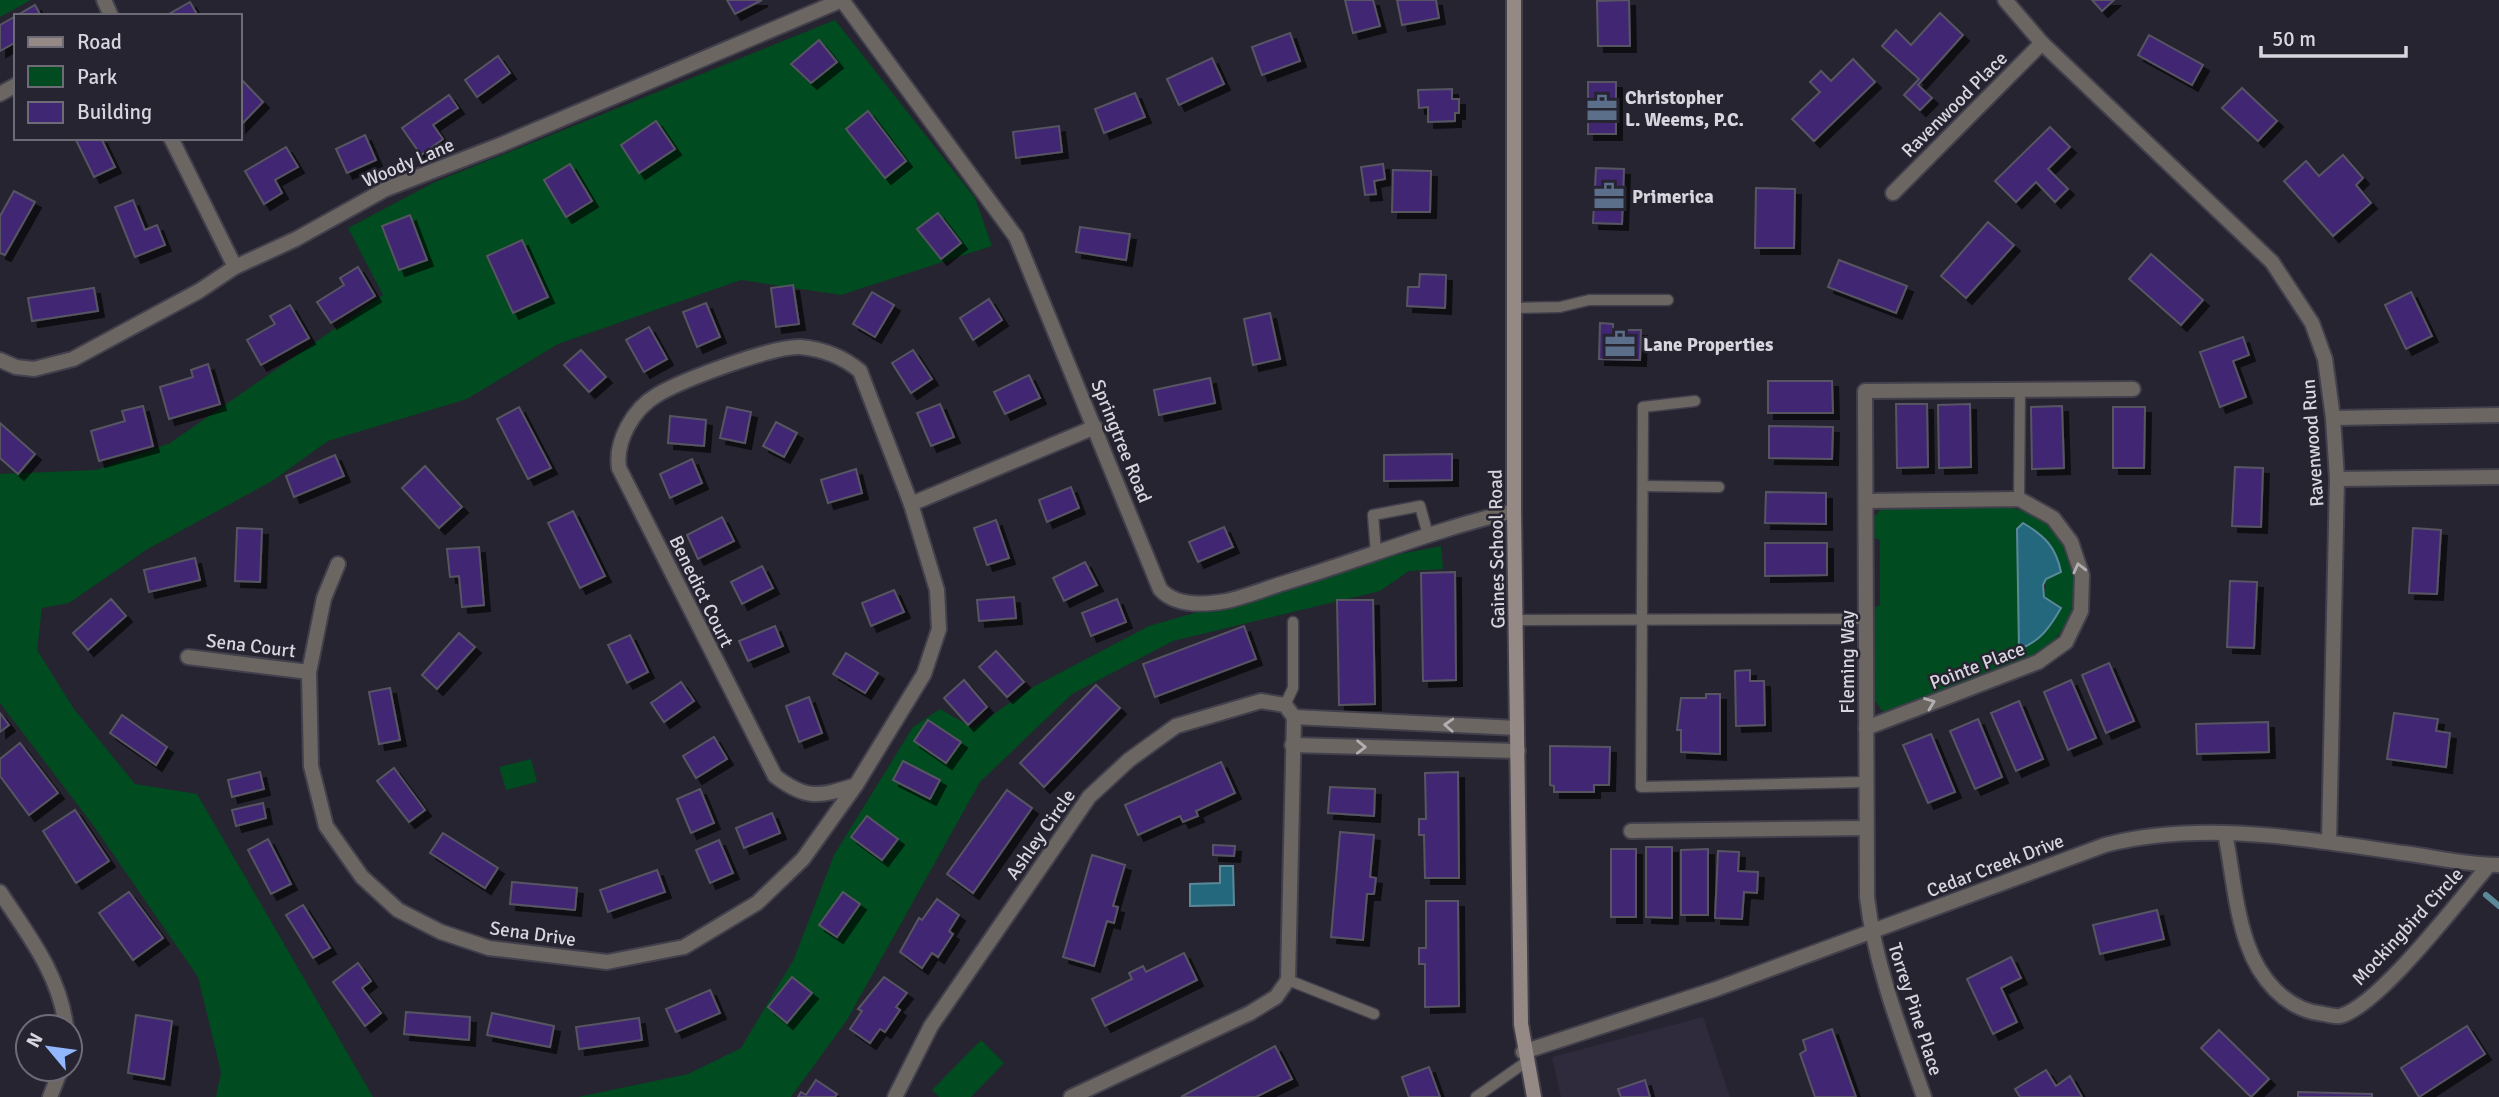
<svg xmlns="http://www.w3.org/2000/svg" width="2499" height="1097" font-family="Signika,sans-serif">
<defs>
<filter id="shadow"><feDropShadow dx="6" dy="6" stdDeviation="0" flood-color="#0009"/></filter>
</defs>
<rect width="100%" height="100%" fill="#262430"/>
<polygon fill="#2f2b3d" points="1703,1017 1730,1097 1561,1097 1552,1057"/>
<g fill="#004b1f" fill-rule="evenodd">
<polygon points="0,0 31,0 0,17"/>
<polygon points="835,20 975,198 992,246 841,295 741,280 558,344 467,399 328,441 272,481 146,550 69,603 42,608 37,650 74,709 135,784 197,794 373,1097 216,1097 221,1072 198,977 93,825 0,703 0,474 96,470 170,443 383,295 348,228 435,182"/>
<path d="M1885 505C1951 505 2075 483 2075 584 2075 609 2065 633 2045 649 2030 661 2008 666 1991 673 1958 686 1924 699 1891 712L1882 711 1875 700 1874 608 1880 605V540L1874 538V517ZM2023 523 2049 541 2051 576 2046 579 2044 597 2061 608 2033 644Z"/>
<polygon points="1441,546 1443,569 1409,571 1380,591 1173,641 1072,694 980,782 847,1020 791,1097 578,1097 688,1074 741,1048 794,959 834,855 913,727 940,709 973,728 1033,687 1149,626 1400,554"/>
<polygon points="531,759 537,782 506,790 499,767"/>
<polygon points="981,1040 1004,1063 971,1097 939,1097 932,1090"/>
</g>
<g fill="#24687d" stroke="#5a899a" stroke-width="2">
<path d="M2023 523C2045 536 2056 547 2061 572L2046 579 2043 585 2044 597 2061 608C2050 627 2040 642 2019 649L2017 529Z"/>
<polygon points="1220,866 1233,866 1234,905 1190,906 1190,884 1220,883"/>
</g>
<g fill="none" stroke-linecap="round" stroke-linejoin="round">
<polyline stroke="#5a899a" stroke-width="6" points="2486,895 2499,906"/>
</g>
<g fill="#3f2773" stroke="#585563" stroke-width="2" filter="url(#shadow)">
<polygon points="727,0 762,0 735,14"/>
<polygon points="1345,0 1373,0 1380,26 1353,33"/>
<polygon points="1397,0 1436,0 1439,18 1402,25"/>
<polygon points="1629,0 1630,46 1598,46 1597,1"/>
<polygon points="2092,0 2114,0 2102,11"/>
<polygon points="190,2 198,16 170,16 169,14"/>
<polygon points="35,5 41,16 16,16"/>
<polygon points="1940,13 1963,35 1918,85 1932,98 1920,110 1904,95 1919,79 1882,46 1896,30 1911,45"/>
<polygon points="16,16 16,42 0,51 0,25"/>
<polygon points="1290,33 1300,61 1262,75 1252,47"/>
<polygon points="2149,35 2203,65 2192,85 2138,55"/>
<polygon points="819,40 837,62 811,83 791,64"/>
<polygon points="498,56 510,73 477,97 465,80"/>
<polygon points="1212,58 1224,84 1179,105 1167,79"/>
<polygon points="1853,59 1875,82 1814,141 1792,119 1820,92 1810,82 1821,71 1831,81"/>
<polygon points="240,78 263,102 240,126"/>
<rect x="1588" y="82" width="28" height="52"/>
<polygon points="2242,88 2277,121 2258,141 2222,108"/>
<polygon points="1452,89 1452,99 1459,99 1459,113 1455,113 1455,121 1428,122 1428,107 1419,108 1418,90"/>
<polygon points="1135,93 1145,117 1104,133 1095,109"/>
<polygon points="449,95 458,108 433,125 443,139 421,155 402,128"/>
<polygon points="868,111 906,161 885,178 846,129"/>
<polygon points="656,121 675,149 639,173 621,145"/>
<polygon points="1059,126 1062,152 1016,158 1013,132"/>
<polygon points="2050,127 2070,147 2048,169 2068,189 2055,202 2036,182 2016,202 1995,181"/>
<polygon points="365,135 376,160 347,173 336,149"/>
<polygon points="75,138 101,138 115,167 94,177"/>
<polygon points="286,147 298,167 275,180 282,193 264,204 245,171"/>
<polygon points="2343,155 2363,178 2356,185 2371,203 2333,236 2284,181 2306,161 2319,176"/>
<polygon points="570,164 592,201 566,217 544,180"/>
<polygon points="1383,164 1385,179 1374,181 1376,194 1365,195 1361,167"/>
<polygon points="1596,168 1624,169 1622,224 1593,223"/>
<polygon points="1393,170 1431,171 1430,212 1392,212"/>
<polygon points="1756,188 1795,189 1794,248 1755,248"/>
<polygon points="14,191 35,202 5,255 0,253 0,216"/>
<polygon points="133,200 145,230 157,225 165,245 135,257 115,207"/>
<polygon points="938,213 961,243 941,259 917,229"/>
<polygon points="410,215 427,260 399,270 382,226"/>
<polygon points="1988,222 2014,245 1966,298 1941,276"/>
<polygon points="1080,227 1130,234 1126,260 1076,252"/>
<polygon points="522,240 548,297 513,313 487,256"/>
<polygon points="2151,254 2203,300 2181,325 2129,279"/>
<polygon points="1839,260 1907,286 1896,313 1828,287"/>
<polygon points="358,267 375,296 331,323 317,302 344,285 340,278"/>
<polygon points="1420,274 1446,275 1445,308 1407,306 1408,287 1419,287"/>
<polygon points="793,285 799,324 776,327 771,288"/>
<polygon points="94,288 98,311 32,321 28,298"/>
<polygon points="872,292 894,305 875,337 853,324"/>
<polygon points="2411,292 2432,336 2406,349 2385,305"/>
<polygon points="989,299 1002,320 973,340 960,318"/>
<polygon points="706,303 720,337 697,347 683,312"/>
<polygon points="290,305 309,338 261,365 247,340 275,324 270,316"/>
<polygon points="1270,313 1280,359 1253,365 1244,319"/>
<polygon points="1600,323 1613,324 1613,330 1641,330 1640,360 1599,359"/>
<polygon points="649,327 667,359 644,372 626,340"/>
<polygon points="2243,337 2249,355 2233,361 2246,397 2220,407 2200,352"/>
<polygon points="581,350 606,377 589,392 564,365"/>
<polygon points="913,350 932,379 911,393 892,363"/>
<polygon points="208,364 220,404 169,419 160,387 193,377 191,370"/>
<polygon points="1029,375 1040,398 1005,414 994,392"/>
<polygon points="1210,378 1215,403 1159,415 1154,390"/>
<polygon points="1768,381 1832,381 1833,413 1768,413"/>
<polygon points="940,404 954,437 931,446 917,413"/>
<polygon points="1896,404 1927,404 1928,467 1897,468"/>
<polygon points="1970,404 1971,467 1939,468 1938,405"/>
<polygon points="143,406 153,446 99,461 91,431 125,421 122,411"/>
<polygon points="2062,406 2064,468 2032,469 2031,407"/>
<polygon points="519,407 551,468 528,479 497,419"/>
<polygon points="727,407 751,412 745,443 720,438"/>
<polygon points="2113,407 2145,407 2144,468 2113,468"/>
<polygon points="670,416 706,420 704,446 668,443"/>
<polygon points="776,422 797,433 784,457 763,446"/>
<polygon points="0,423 35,454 18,474 0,458"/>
<polygon points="1769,426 1833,427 1832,459 1769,458"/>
<polygon points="1452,454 1452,480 1384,481 1384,455"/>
<polygon points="335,455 344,476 294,497 286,476"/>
<polygon points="692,459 702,483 670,498 660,474"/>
<polygon points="425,466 462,507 439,528 402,488"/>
<polygon points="2235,467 2263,468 2261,527 2232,526"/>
<polygon points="856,469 862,493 828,503 821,480"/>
<polygon points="1071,487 1079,508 1047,522 1039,500"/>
<polygon points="1766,492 1826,493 1826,524 1765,523"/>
<polygon points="573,511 605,576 580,588 548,523"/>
<polygon points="722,517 734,541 698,559 687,535"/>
<polygon points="996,520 1009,558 987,565 974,528"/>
<polygon points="1224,527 1233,547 1198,562 1189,542"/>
<polygon points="237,528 262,529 260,582 235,581"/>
<polygon points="2413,528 2441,530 2437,594 2409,593"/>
<polygon points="1765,543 1827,543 1827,575 1765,576"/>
<polygon points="479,547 484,605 462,607 459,576 450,577 447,549"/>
<polygon points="195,558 200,580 149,592 144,570"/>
<polygon points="1085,562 1097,585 1064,601 1053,578"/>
<polygon points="762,566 773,588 742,604 731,582"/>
<polygon points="1455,572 1456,680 1423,681 1421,573"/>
<polygon points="2230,581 2257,582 2254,648 2227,647"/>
<polygon points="894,590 904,612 871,626 862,603"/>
<polygon points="1014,597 1016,618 979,621 977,600"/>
<polygon points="111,599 126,616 88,650 73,633"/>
<polygon points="1117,599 1126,622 1091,636 1082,613"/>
<polygon points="1337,600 1373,600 1375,704 1339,705"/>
<polygon points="775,626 783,646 748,661 739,641"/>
<polygon points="1244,626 1256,659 1155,697 1143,664"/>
<polygon points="459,633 475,647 437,689 422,675"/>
<polygon points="630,635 648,672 627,683 608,645"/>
<polygon points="996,651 1024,682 1007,697 979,667"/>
<polygon points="846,653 878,673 865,693 833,674"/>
<polygon points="2109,663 2134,721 2106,733 2082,675"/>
<polygon points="1750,670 1750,681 1764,681 1765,725 1736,726 1735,671"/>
<polygon points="964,680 987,707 968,725 944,698"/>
<polygon points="2071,680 2096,738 2068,750 2044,692"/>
<polygon points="681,682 694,701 664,722 651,703"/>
<polygon points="1096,685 1120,708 1044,787 1020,763"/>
<polygon points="390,688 400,740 379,744 369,692"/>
<polygon points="1706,694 1720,694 1720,754 1681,752 1681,730 1677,730 1681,698 1706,698"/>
<polygon points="809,697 822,733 799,742 786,706"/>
<polygon points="2019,701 2043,759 2016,771 1991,713"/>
<polygon points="0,713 9,725 0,732"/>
<polygon points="2394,713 2438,719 2436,731 2450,733 2446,767 2387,759"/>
<polygon points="122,715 167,747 156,765 110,733"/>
<polygon points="1978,719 2002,777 1975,789 1950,731"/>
<polygon points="928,720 961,742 946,763 914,741"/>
<polygon points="2268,722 2269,752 2197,754 2196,724"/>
<polygon points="1931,734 1955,792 1928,803 1903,745"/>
<polygon points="714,737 727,759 696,778 683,756"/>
<polygon points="20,743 58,793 29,815 0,776 0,759"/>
<polygon points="1550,746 1610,747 1609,785 1594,785 1594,792 1554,792 1554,786 1550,785"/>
<polygon points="903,761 940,780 930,799 893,780"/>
<polygon points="1221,762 1235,793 1196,811 1198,816 1183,822 1180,816 1138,835 1125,805"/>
<polygon points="394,768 425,810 409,822 377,781"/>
<polygon points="260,772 264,789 232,797 228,780"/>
<polygon points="1458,772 1459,878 1425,878 1424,835 1419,835 1419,819 1426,819 1425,773"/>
<polygon points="1330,787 1375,789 1374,816 1328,813"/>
<polygon points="700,789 714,823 691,833 677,799"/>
<polygon points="1007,790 1032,808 973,893 947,874"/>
<polygon points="263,803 266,818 236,826 232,810"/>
<polygon points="75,810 109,861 76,883 43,831"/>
<polygon points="772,813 780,833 744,848 736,828"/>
<polygon points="867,816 898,839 882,860 851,837"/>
<polygon points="1340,832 1374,835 1370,877 1376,878 1374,894 1367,894 1363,940 1331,937"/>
<polygon points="443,833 498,868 485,888 430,853"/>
<polygon points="268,839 291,884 271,894 248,850"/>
<polygon points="719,840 733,873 710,883 696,850"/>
<polygon points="1213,845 1235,846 1234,856 1213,855"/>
<polygon points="1646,847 1672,847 1672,918 1646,917"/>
<rect x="1611" y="849" width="25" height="68"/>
<polygon points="1708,849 1708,915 1681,915 1681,850"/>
<polygon points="1718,851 1739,852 1738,871 1758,872 1757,893 1744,892 1742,919 1715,918"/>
<polygon points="1092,855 1125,865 1113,906 1118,907 1114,923 1107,921 1094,966 1063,957"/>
<polygon points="657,870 665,892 608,912 600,890"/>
<polygon points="512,882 577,888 575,910 510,904"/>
<polygon points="129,892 163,938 133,960 99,913"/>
<polygon points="843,892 860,904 837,937 819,925"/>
<polygon points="937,899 959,915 949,931 953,934 938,957 932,953 922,968 900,952 919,918 922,920"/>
<polygon points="1426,901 1458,901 1459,1006 1425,1007 1425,964 1419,964 1419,948 1426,948"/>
<polygon points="303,905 330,948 313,958 286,915"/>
<polygon points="2157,910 2164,939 2100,954 2093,925"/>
<polygon points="1184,953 1197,980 1105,1026 1092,999 1132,979 1129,973 1143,966 1146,972"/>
<polygon points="2011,957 2021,978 2001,988 2017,1022 1993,1034 1967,979"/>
<polygon points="358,963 371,981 362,988 381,1013 365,1026 333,982"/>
<polygon points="792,977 812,993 787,1023 768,1007"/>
<polygon points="884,977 907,993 896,1007 900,1010 885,1032 880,1029 870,1043 850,1029 862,1011 858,1009"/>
<polygon points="710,990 720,1013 676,1032 666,1009"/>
<polygon points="406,1012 470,1017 469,1040 404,1034"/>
<polygon points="492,1013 554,1026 550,1047 487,1035"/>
<polygon points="136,1015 172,1021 164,1079 128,1073"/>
<polygon points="639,1018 642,1040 579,1049 576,1027"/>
<polygon points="2467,1026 2485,1054 2419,1097 2401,1068"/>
<polygon points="1832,1029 1856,1097 1815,1097 1800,1054 1806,1050 1803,1040"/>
<polygon points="2219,1030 2269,1079 2251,1097 2201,1048"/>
<polygon points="1275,1046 1292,1079 1256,1097 1181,1097"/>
<polygon points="1429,1067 1440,1097 1409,1097 1402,1077"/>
<polygon points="2046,1070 2056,1086 2070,1076 2082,1097 2020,1097 2015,1089"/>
<polygon points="816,1080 837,1094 835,1097 798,1097 801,1092 806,1095"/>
<polygon points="1645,1080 1650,1097 1621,1097 1618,1089"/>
<polygon points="2298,1092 2372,1094 2372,1097 2298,1097"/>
</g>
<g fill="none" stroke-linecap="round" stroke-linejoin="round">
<g stroke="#42404c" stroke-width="13">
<g id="service">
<polyline points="1515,308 1560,307 1589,300 1668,300"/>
<polyline points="1695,401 1643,407 1641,787 1866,782"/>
<polyline points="1643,486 1719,487"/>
<polyline points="2019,499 2020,390"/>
<polyline points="1376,553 1373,515 1420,506 1428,535"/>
<polyline points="1516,620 1866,619"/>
<polyline points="1285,705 1293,688 1293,622"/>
<polyline points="1288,980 1374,1014"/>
<polyline points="1476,1097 1526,1062"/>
</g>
</g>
<g stroke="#42404c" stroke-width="18">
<g id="minor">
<polyline points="104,0 111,16"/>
<path d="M842 0 1016 237 1160 589C1175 606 1204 605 1226 601 1246 597 1267 588 1287 582 1363 559 1436 529 1514 511"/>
<polyline points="2005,0 2042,43 2272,262 2312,323 2325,359 2333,418 2337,479 2329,842"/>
<polyline points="0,94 16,85"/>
<polyline points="171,138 235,267"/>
<polyline points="1893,193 2042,43"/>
<polyline points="0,360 16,367 34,369 73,359 199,291 235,267 296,239 386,189 500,145 842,0"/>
<polyline points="2333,418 2499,415"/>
<polyline points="2337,479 2499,477"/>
<polyline points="1866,501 2019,499 2053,518 2071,542 2082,575 2081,611 2066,642 2038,662 1866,728"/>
<polyline points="911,504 1095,427"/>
<path d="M338 564 324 598 309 672 311 766 326 826 362 877 398 910 441 932 489 948 607 962 684 947 757 903 803 859 856 785 924 674 939 629 937 590 911 504 860 371C842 356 823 349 800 347 773 346 682 380 657 395 633 409 615 441 619 468L775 776C806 800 819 797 856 785"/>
<polyline points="188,657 309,672"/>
<polyline points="1294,717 1517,728"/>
<polyline points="1292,745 1518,751"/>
<polyline points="1631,831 1866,828"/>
<path d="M2225 833C2232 868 2235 909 2247 943 2259 978 2285 1010 2324 1014 2329 1015 2336 1017 2340 1016 2379 1006 2460 899 2489 865"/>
<path d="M0 892C28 935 60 975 66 1027"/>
<path d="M1523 1052 1716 989 2105 845C2202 820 2305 839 2403 853 2434 857 2467 865 2499 865"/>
<polyline points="50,1097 61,1069"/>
<polyline points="895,1097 931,1026 1089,797 1129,760 1176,726 1261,701 1285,705 1294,717 1288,980 1276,997 1250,1013 1071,1097"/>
<path d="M1924 1097C1901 1032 1875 966 1867 897L1865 391 2133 389"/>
</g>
</g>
<g stroke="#42404c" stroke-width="18">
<polyline id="secondary" points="1514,0 1514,511 1521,1024 1534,1097"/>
</g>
<use href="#service" stroke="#6c6662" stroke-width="10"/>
<use href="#minor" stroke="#6c6662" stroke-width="14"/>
<use href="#secondary" stroke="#948984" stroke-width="14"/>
</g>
<defs><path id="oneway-chevron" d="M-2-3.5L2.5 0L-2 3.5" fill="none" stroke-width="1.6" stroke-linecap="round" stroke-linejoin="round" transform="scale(1.75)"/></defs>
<g stroke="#b2afb3">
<use href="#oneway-chevron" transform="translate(2079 568) rotate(-104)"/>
<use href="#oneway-chevron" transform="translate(1930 703) rotate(-21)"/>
<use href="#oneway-chevron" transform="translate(1449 725) rotate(-177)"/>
<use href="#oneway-chevron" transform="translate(1361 747) rotate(1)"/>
</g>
<defs>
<g id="office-bare" transform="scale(2.415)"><path d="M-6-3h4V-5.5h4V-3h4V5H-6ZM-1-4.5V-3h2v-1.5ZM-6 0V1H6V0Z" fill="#5c6f8a" stroke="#262430" stroke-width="2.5" paint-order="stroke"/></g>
</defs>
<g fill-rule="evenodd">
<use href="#office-bare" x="1602" y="108"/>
<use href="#office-bare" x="1609" y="196"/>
<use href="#office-bare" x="1620" y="344"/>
</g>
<g text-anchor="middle" stroke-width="5" stroke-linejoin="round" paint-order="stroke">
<g font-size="19" font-weight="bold" fill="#d7d6de" stroke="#262430" text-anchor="start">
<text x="1625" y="104">Christopher<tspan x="1625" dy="22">L. Weems, P.C.</tspan></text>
<text x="1632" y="203">Primerica</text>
<text x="1643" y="351">Lane Properties</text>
</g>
<g font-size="19" fill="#d7d6de" stroke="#262430">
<text transform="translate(1954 104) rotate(-45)" y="7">Ravenwood Place</text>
<text transform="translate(408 162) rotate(-23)" y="7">Woody Lane</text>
<text transform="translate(1122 441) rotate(68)" y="7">Springtree Road</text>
<text transform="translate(2312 443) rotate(-94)" y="7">Ravenwood Run</text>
<text transform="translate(1496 549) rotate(-91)" y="7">Gaines School Road</text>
<text transform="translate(702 591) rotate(64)" y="7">Benedict Court</text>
<text transform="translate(251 645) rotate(7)" y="7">Sena Court</text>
<text transform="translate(1847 662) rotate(-90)" y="7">Fleming Way</text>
<text transform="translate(1977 665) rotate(-21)" y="7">Pointe Place</text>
<text transform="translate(1040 834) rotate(-55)" y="7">Ashley Circle</text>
<text transform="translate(1995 865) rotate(-21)" y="7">Cedar Creek Drive</text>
<text transform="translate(2407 926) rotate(-47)" y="7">Mockingbird Circle</text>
<text transform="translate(533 933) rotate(8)" y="7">Sena Drive</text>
<text transform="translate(1916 1009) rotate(72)" y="7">Torrey Pine Place</text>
</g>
</g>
<rect x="14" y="14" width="228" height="126" fill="#262430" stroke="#6d6b76" stroke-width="2"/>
<rect x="28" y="37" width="35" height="10" fill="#948984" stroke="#6d6b76" stroke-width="2"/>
<text x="77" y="49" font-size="21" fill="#d7d6de">Road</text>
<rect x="28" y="66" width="35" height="21" fill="#004b1f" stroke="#6d6b76" stroke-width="2"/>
<text x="77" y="84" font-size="21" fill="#d7d6de">Park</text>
<rect x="28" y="102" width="35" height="21" fill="#3f2773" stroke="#6d6b76" stroke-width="2"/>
<text x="77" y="119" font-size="21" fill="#d7d6de">Building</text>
<g transform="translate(49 1048) rotate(299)"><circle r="33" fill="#262430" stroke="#6d6b76" stroke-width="2"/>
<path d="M0-5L12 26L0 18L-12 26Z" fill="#92b7fd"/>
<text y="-10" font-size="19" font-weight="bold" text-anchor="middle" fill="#d7d6de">N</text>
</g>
<path d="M2261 46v10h145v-10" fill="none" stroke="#d7d6de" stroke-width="3.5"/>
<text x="2272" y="46" font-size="21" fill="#d7d6de" stroke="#262430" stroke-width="5" paint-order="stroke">50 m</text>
</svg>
